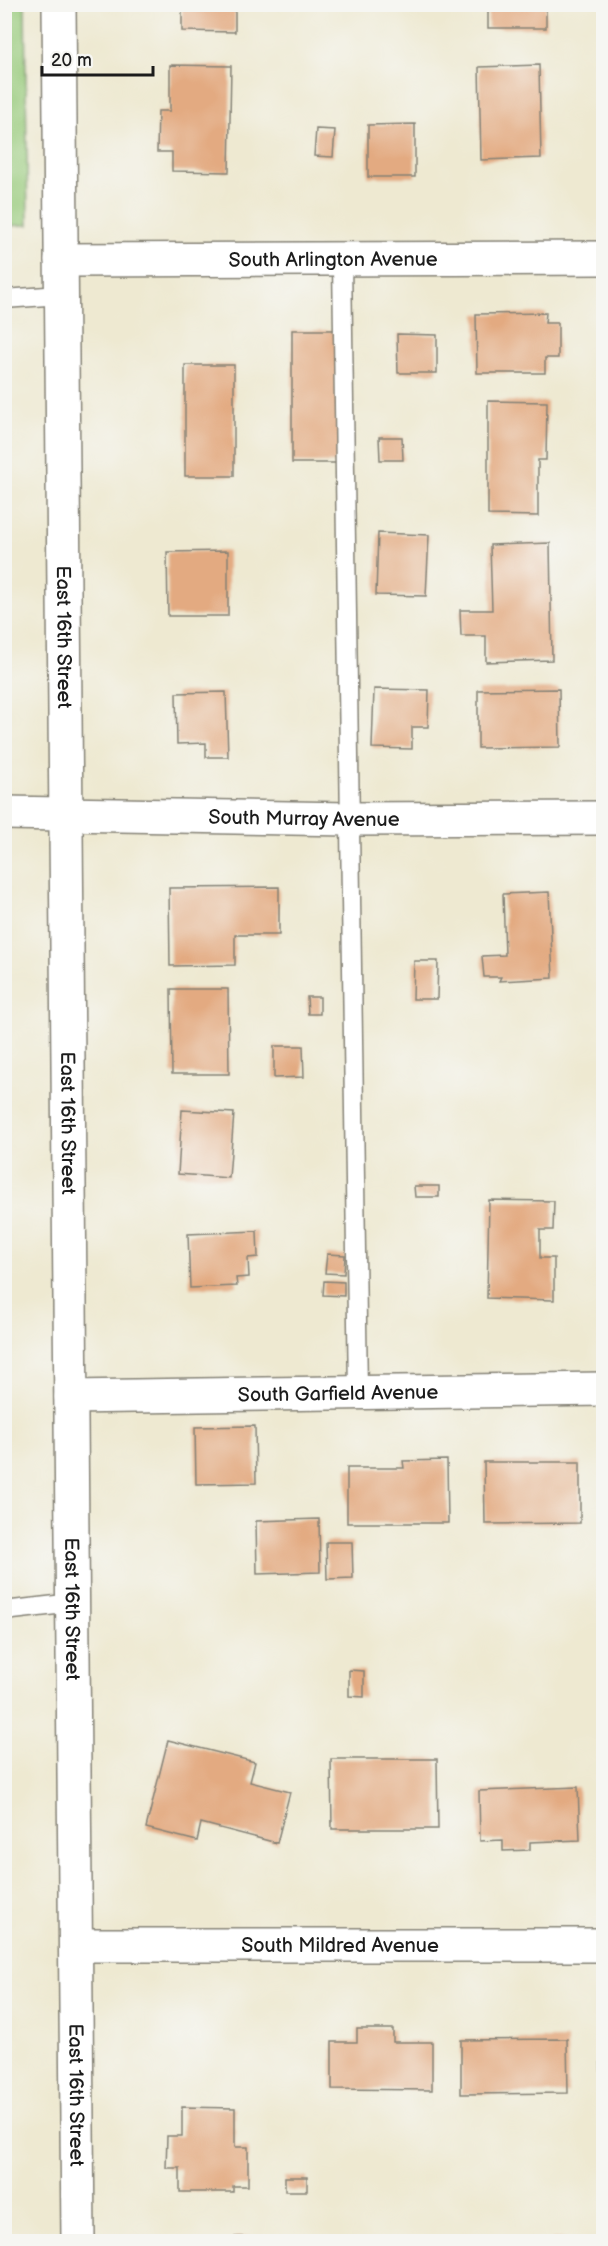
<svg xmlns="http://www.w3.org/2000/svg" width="608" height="2246" font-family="'Balsamiq Sans',sans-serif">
<rect width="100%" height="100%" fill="#f6f6f2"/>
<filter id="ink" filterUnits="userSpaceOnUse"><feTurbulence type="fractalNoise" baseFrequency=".0167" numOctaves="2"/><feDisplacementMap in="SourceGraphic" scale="12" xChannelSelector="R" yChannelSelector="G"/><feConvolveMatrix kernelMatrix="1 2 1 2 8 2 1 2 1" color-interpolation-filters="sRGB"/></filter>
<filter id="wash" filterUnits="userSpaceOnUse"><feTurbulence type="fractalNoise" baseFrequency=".008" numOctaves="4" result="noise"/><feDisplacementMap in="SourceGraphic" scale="24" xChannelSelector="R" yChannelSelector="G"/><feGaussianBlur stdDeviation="1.35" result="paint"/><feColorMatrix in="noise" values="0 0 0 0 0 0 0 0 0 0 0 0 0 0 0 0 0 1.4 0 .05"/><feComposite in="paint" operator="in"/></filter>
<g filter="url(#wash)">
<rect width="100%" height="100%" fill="#eee9d1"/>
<polygon fill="#97ca7a" stroke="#5a734b" stroke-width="1.5" points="4,5 25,5 28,225 5,226"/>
<g id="blocks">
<g fill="#e3aa81">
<polygon points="182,4 235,4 235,32 182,31"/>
<rect x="488" y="4" width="58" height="24"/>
<polygon points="170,65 231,66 229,172 172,171 172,152 157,152 158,111 170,111"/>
<polygon points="539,65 541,158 481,160 479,67"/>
<polygon points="415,124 415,177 368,177 368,125"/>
<polygon points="316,129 335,130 333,157 314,156"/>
<polygon points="546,313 545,323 558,323 558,358 545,358 545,373 477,373 476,314"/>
<polygon points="292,330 340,330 341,463 292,463"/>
<polygon points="397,334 437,335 437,373 398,373"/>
<rect x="185" y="365" width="49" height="111"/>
<polygon points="488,401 547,402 546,460 538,460 538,516 488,515"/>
<polygon points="379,437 402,437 403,460 380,460"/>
<polygon points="378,533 429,535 426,596 376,595"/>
<polygon points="550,543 552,660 486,662 486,636 461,636 460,610 492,610 490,545"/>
<polygon points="228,551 228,616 168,616 167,552"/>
<polygon points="374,689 429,690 428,727 412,727 412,749 372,748"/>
<polygon points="559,689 560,747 478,748 478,690"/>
<polygon points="226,692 228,757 206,757 206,743 177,744 176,693"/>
<polygon points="279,887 279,935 235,935 235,965 170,966 169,888"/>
<polygon points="549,892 553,978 499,981 501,977 484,977 482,956 505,955 503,894"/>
<polygon points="414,961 438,961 437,999 413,999"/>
<polygon points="171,989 228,989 229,1074 172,1074"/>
<polygon points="307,997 320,997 320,1014 308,1014"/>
<polygon points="274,1046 303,1046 304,1077 274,1078"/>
<polygon points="182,1110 234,1113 229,1178 178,1174"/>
<polygon points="414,1186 439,1186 439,1197 415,1197"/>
<polygon points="489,1200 554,1201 553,1230 540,1230 540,1258 554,1258 554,1300 487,1298"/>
<polygon points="257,1231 258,1257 248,1258 249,1277 236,1278 237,1286 190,1288 188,1234"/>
<polygon points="327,1254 345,1255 344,1274 325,1273"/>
<polygon points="324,1281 344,1282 344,1296 323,1295"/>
<polygon points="255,1426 256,1483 196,1484 195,1427"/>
<polygon points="447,1460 448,1523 347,1523 347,1468 404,1468 403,1461"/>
<polygon points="484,1462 580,1462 580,1523 485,1524"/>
<polygon points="319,1519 320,1572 257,1574 256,1521"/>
<polygon points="326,1542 352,1542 353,1578 327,1579"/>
<polygon points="349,1670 364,1671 364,1697 349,1696"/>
<polygon points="168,1740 255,1762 250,1782 290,1792 277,1843 201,1823 197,1841 146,1828"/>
<polygon points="331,1759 437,1759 438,1829 332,1829"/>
<polygon points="578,1787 580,1840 530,1842 530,1850 503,1851 503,1840 480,1841 479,1791"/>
<polygon points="357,2029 393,2029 393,2042 432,2042 432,2090 332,2089 332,2042 357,2042"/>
<polygon points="567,2039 568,2093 461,2094 461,2040"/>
<polygon points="600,2041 604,2041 604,2092 601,2092"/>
<polygon points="182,2107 235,2108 235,2147 248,2147 248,2186 233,2186 233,2192 180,2192 180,2168 166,2168 167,2136 182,2136"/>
<rect x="285" y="2177" width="22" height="14"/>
<rect x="235" y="2237" width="31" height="5"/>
<rect x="552" y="2239" width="14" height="3"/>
</g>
</g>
</g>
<g filter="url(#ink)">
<use href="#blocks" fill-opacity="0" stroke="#858276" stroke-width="1.5"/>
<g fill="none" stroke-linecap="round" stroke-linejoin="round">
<g stroke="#858276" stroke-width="21">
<g id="lane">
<polyline points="342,261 358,1393"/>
<polyline points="4,299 61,295"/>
<polyline points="4,1611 73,1603"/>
</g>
</g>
<g stroke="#858276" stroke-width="36">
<g id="street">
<path id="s1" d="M61 260 604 258"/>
<path id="s2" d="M4 813 349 819 604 818"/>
<path id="s3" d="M71 1397 604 1389"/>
<path id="s4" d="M76 1945H604"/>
</g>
</g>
<g stroke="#858276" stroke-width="36">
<g id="secondary">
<path id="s5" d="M59 4 78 2242"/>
</g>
</g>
<use href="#lane" stroke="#fff" stroke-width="18"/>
<use href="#street" stroke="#fff" stroke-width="33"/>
<use href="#secondary" stroke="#fff" stroke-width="33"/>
</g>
</g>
<g text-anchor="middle" stroke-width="4.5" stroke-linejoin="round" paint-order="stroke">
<g font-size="20" fill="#1c1c1c" stroke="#f6f6f2">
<text dy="7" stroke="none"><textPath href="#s1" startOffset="272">South Arlington Avenue</textPath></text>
<text dy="7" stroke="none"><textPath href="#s5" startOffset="633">East 16th Street</textPath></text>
<text dy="7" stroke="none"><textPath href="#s2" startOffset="300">South Murray Avenue</textPath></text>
<text dy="7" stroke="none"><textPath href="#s5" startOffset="1119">East 16th Street</textPath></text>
<text dy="7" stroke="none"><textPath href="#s3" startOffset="267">South Garfield Avenue</textPath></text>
<text dy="7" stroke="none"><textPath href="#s5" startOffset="1605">East 16th Street</textPath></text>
<text dy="7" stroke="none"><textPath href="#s4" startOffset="264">South Mildred Avenue</textPath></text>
<text dy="7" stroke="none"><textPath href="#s5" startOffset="2091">East 16th Street</textPath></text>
</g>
</g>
<rect width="608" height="2246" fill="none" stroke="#f6f6f2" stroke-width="24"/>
<path d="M42 66v9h111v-9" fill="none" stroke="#1c1c1c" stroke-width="3"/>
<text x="51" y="66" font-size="18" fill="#1c1c1c" stroke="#f6f6f2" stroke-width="4.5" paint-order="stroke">20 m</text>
</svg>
